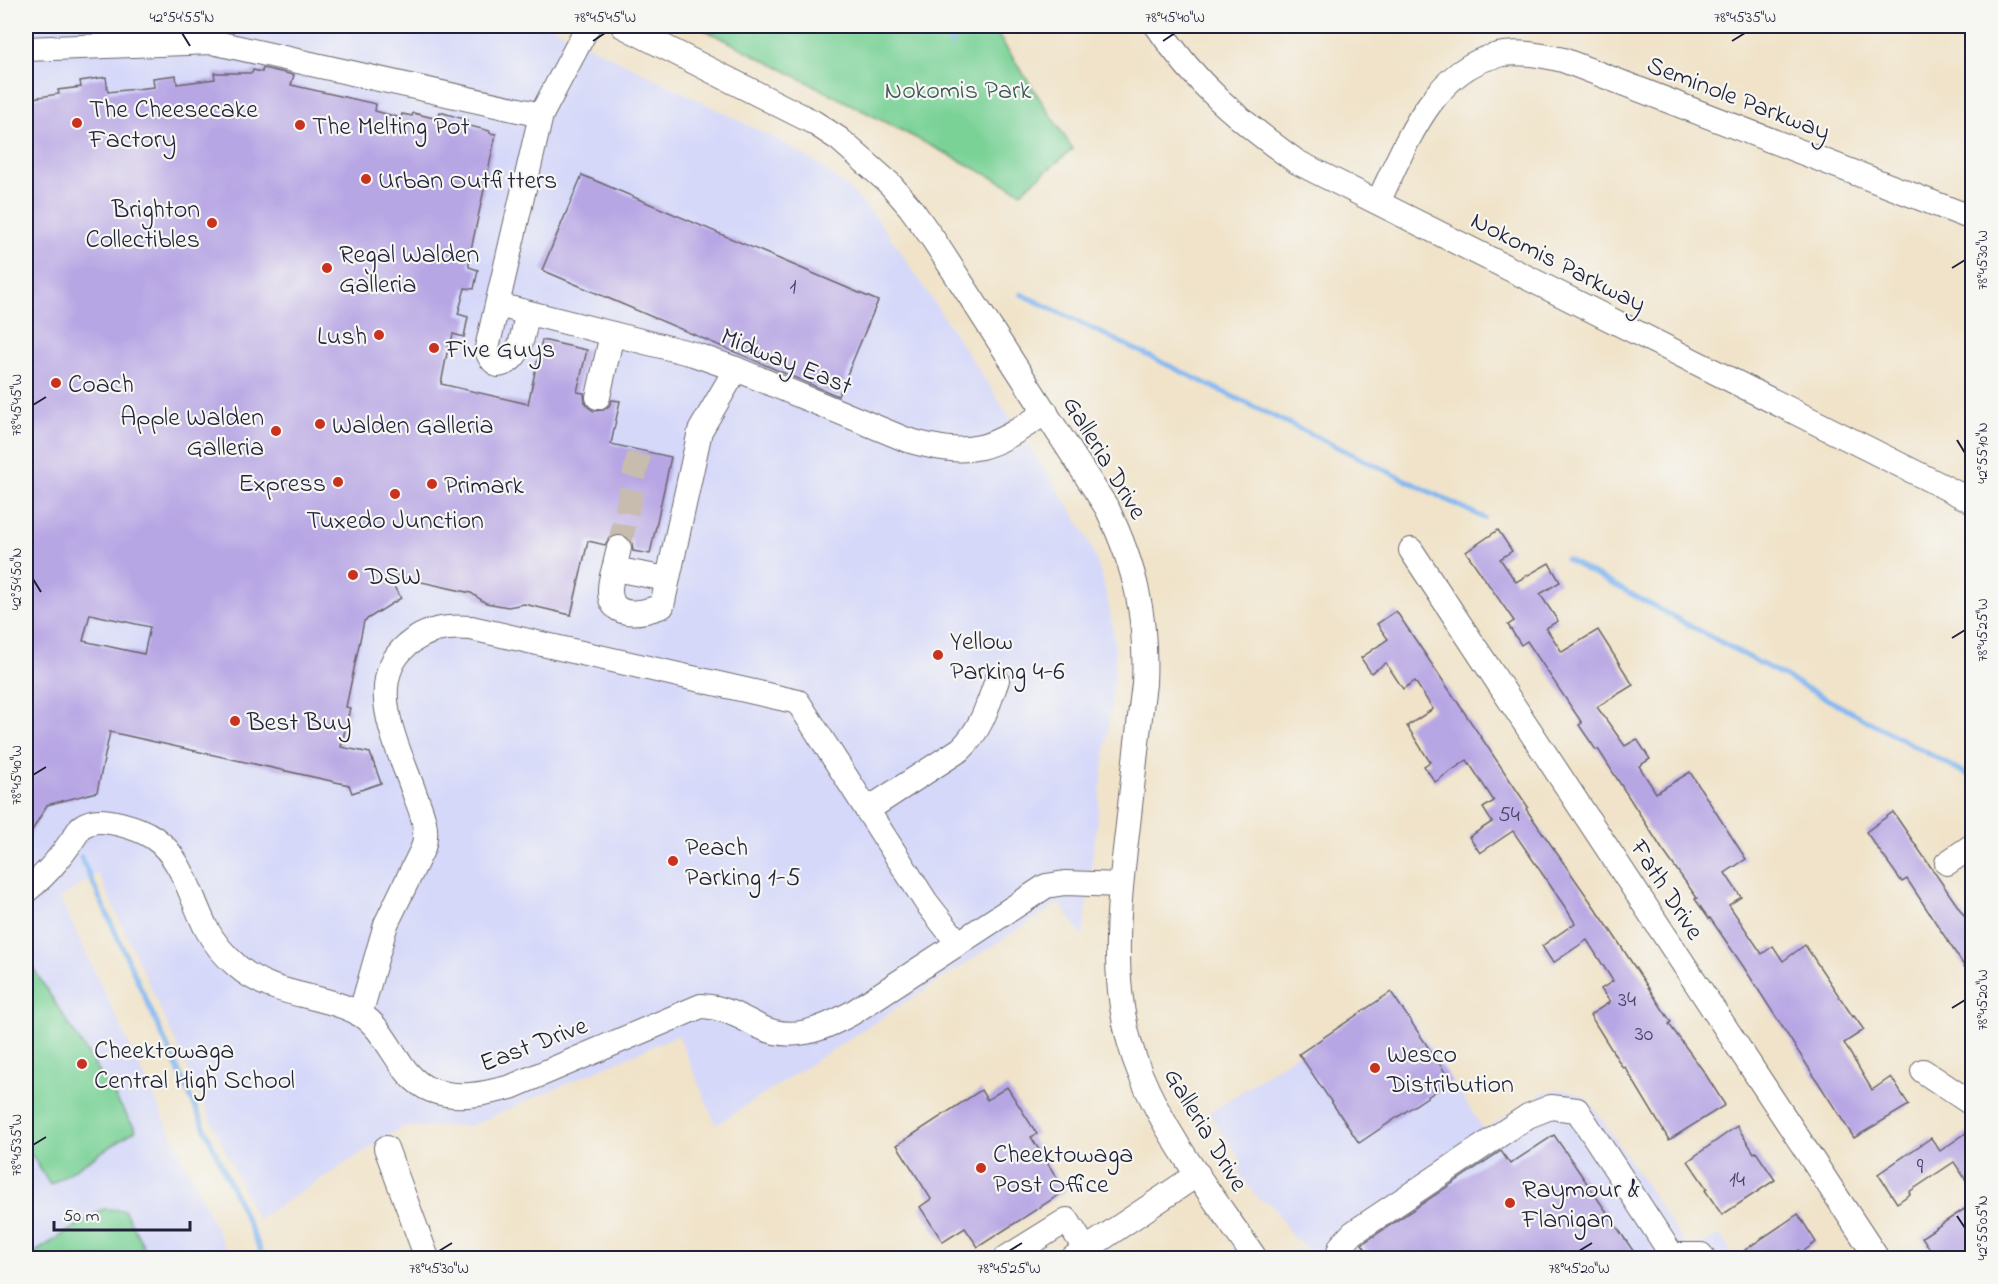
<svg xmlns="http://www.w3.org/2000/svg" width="1998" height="1284" font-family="'Indie Flower',sans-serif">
<rect width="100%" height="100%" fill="#f6f6f2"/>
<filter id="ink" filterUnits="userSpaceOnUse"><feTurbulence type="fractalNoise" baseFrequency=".0167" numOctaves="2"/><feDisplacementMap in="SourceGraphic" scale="12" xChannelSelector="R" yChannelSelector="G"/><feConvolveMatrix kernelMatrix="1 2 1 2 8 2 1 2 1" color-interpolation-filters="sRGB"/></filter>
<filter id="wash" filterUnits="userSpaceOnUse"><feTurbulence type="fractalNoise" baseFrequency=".008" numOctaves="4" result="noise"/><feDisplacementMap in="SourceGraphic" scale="24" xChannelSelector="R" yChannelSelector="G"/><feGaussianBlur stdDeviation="1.35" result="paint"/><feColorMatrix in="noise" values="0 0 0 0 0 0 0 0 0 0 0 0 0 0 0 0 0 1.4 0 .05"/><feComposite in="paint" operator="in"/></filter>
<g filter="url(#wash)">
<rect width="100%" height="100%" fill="#f0e3c9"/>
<g fill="#d5d8f9">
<polygon points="26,26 550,26 784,143 817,163 849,189 875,216 896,245 1074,514 1088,539 1102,576 1110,611 1115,645 1115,672 1083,937 1059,903 716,1125 678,1035 470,1126 403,1127 257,1220 98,873 60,898 230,1258 26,1258"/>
<polygon points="1393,990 1484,1130 1543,1093 1559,1089 1572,1091 1585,1097 1595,1109 1686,1246 1702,1244 1720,1235 1735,1258 1320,1258 1293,1238 1271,1203 1259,1200 1240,1173 1241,1160 1209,1113"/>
</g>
<g fill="#7ad297" stroke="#4e7a69" stroke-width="1.5">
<polygon points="698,26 992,26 1073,149 1021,192"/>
<polygon points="26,957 136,1130 50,1185 26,1146"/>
<polygon points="103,1209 124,1210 150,1258 26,1258"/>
</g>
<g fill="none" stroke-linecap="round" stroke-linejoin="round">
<g stroke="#82b7f1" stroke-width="5">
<polyline points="944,26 952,45"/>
<polyline points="1021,294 1484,518"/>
<polyline points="1566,559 1972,777"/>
<polyline points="81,857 264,1258"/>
</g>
</g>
<g id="blocks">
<g fill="#b7a6e4" fill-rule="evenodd">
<path d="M263 68 294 75 291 85 376 104 375 111 401 118 402 114 412 116 413 113 438 119 440 112 467 120 466 125 490 131V133L496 134 469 259V267L478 270 474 289 465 288 458 314 468 317 464 337 453 334 451 343H449L441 384 528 404 542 340 587 350 577 392 584 393 585 402 588 407 594 411 603 410 609 406 612 400 620 401 611 444 671 457 650 554 633 551 632 543 629 538 622 534 614 535 609 538 605 545 588 541 571 615 524 604 508 607 486 603 471 593 386 574 401 598 364 621 346 707 350 708 341 747 370 753 381 783 352 793 349 785 110 732 97 792 47 805 26 841V99L59 94 58 90 81 87 80 81 106 77 108 92 154 87 153 78 176 75 177 84 215 79 214 73H252L253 70 262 72ZM90 614 150 627 144 654 83 641Z"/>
<polygon points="582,175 878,301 838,396 542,270"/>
<polygon points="1498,530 1512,551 1500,559 1516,582 1549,563 1560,582 1540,594 1558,621 1546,628 1562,652 1598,630 1633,685 1597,707 1625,746 1637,739 1650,759 1639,766 1656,793 1690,772 1746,859 1725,873 1741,897 1729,905 1762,954 1773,946 1783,961 1805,945 1853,1017 1854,1016 1864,1030 1844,1043 1872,1090 1891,1077 1909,1105 1854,1138 1743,966 1710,918 1709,919 1695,899 1697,898 1662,849 1598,749 1596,750 1579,725 1582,723 1527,641 1521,645 1508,625 1514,621 1466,552"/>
<polygon points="1396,611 1528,807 1526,809 1611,931 1671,1022 1669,1024 1704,1072 1725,1105 1669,1140 1625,1067 1623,1068 1590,1015 1610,1002 1601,989 1613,981 1587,940 1553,963 1542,946 1575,923 1567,910 1513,831 1480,853 1469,837 1492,822 1483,808 1494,801 1467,760 1435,782 1424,766 1430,762 1407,726 1433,709 1415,681 1403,689 1386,663 1371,673 1361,658 1388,639 1377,624"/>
<polygon points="1893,812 1972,927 1972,978 1907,879 1902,882 1866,832"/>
<polygon points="1391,992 1451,1081 1359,1143 1299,1054"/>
<polygon points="1007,1087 1037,1134 1031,1137 1065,1191 978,1247 965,1228 943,1242 920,1207 931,1199 897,1145 981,1090 987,1100"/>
<polygon points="1737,1126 1754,1153 1756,1152 1775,1180 1722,1215 1705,1190 1707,1189 1688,1161"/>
<polygon points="1972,1129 1972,1189 1954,1162 1909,1192 1910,1194 1897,1203 1878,1174 1931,1138 1940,1151"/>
<polygon points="1554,1135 1638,1258 1372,1258 1362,1244 1501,1151 1510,1164"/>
<polygon points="1972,1204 1972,1252 1962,1258 1936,1258 1922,1237"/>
<polygon points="1798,1214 1816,1242 1801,1253 1799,1250 1786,1258 1751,1258 1745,1250"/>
</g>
</g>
</g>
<g filter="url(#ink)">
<use href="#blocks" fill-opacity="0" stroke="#6a666d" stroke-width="1.5"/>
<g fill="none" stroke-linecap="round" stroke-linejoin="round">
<polyline stroke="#c7bcad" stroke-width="24" stroke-dasharray="24 12" stroke-linecap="butt" points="619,548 640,450"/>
<g stroke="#6a666d" stroke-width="26">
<g id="minor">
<path d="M623 26 813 122 839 139 890 184 910 207 933 239 1107 508C1136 568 1147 617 1144 684 1138 731 1133 778 1128 825 1118 907 1107 994 1140 1073 1167 1139 1215 1199 1255 1258"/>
<path d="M1157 26C1196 85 1240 121 1297 162L1972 501"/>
<polyline points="26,49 212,42 541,115"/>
<path d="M1378 202C1404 149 1431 72 1494 56 1516 50 1541 55 1563 60L1972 218"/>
<path d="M498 305 693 354 736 369 907 440C973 459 991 449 1046 412"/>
<path d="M527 313C523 333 522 361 498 365 491 360 488 356 487 348L541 115 588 26"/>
<polyline points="598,397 612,334"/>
<polyline points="1411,550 1877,1258"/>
<polyline points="614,569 619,548"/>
<path d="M667 579 614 569C600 613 625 620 662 606L700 431 736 369"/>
<path d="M867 810 961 749C981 730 988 705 997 680"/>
<polyline points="1947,863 1972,846"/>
<path d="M26 891C49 873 65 852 81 827 93 818 107 821 120 824 132 827 144 831 154 838 182 857 191 898 206 928 214 943 224 955 237 966 271 997 321 993 360 1014 390 1031 397 1077 431 1090 458 1100 484 1094 511 1087L701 1006C723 1007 739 1016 758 1026 792 1043 823 1029 852 1013L1046 886 1065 883 1121 885"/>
<path d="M360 1015 386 924 423 848C429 829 422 813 415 795 400 750 362 683 407 645 427 629 446 626 471 628L798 702 926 902 958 943"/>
<polyline points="1923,1071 1972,1104"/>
<polyline points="386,1148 427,1258"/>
<polyline points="1006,1258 1067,1220 1086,1250"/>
<polyline points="1073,1258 1198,1174"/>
<polyline points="1337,1258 1341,1246 1353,1233 1528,1116 1551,1107 1577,1110 1672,1255 1701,1255 1703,1258"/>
</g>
</g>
<use href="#minor" stroke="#fff" stroke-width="24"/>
</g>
</g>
<path fill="none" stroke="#22223b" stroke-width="2" d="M182 33 190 46M593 41 605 33M1163 41 1175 33M1732 41 1745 33M1952 268 1965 260M33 405 46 397M1957 440 1965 453M33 579 41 592M1952 638 1965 630M33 775 46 767M1952 1008 1965 1000M33 1145 46 1137M1957 1216 1965 1228M439 1251 452 1243M1009 1251 1022 1243M1579 1251 1592 1243"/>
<g fill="#c8321e" stroke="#f6f6f2" stroke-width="2">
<circle cx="77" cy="123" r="6"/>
<circle cx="300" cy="125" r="6"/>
<circle cx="366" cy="179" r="6"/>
<circle cx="212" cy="223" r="6"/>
<circle cx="327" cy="268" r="6"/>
<circle cx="379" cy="335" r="6"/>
<circle cx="434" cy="348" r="6"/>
<circle cx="56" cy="383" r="6"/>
<circle cx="320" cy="424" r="6"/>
<circle cx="276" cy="431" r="6"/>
<circle cx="338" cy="482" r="6"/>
<circle cx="432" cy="484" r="6"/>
<circle cx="395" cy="494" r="6"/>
<circle cx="353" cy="575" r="6"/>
<circle cx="938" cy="655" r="6"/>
<circle cx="235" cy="721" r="6"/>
<circle cx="673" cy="861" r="6"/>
<circle cx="82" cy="1064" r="6"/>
<circle cx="1375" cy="1068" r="6"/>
<circle cx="981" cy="1168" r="6"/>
<circle cx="1510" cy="1203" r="6"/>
</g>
<g text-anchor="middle" stroke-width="4.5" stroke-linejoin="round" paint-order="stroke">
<g font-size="22" fill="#474365">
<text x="793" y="293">1</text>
<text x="1509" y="821">54</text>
<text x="1627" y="1006">34</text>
<text x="1644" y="1040">30</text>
<text x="1920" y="1173">9</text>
<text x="1737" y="1186">14</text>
</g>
<g font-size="26" fill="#3c5757" stroke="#f6f6f2">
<text x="958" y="98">Nokomis Park</text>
</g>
<g font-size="26" fill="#22223b" stroke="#f6f6f2">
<text transform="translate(1739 97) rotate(21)" y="9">Seminole Parkway</text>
<text transform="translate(1559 261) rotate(27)" y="9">Nokomis Parkway</text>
<text transform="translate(787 360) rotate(22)" y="9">Midway East</text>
<text transform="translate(1106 457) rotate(59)" y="9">Galleria Drive</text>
<text transform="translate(1668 889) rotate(57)" y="9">Fath Drive</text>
<text transform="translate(533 1043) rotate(-21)" y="9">East Drive</text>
<text transform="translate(1207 1129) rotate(59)" y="9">Galleria Drive</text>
</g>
<g font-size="26" fill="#22223b" stroke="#f6f6f2" text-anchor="start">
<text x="89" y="117">The Cheesecake<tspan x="89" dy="30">Factory</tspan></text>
<text x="312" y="134">The Melting Pot</text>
<text x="378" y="188">Urban Outfitters</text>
<text x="200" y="217" text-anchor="end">Brighton<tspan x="200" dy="30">Collectibles</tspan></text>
<text x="339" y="262">Regal Walden<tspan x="339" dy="30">Galleria</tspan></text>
<text x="367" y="344" text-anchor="end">Lush</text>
<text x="446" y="357">Five Guys</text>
<text x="68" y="392">Coach</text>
<text x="264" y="425" text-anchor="end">Apple Walden<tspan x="264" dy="30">Galleria</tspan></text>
<text x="332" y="433">Walden Galleria</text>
<text x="326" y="491" text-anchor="end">Express</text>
<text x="444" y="493">Primark</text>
<text x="395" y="528" text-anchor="middle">Tuxedo Junction</text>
<text x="365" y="584">DSW</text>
<text x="950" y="649">Yellow<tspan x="950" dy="30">Parking 4-6</tspan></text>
<text x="247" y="730">Best Buy</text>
<text x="685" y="855">Peach<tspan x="685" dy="30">Parking 1-5</tspan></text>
<text x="94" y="1058">Cheektowaga<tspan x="94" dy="30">Central High School</tspan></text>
<text x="1387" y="1062">Wesco<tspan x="1387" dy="30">Distribution</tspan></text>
<text x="993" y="1162">Cheektowaga<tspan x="993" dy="30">Post Office</tspan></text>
<text x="1522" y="1197">Raymour &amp;<tspan x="1522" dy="30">Flanigan</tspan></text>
</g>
</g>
<rect width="1998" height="1284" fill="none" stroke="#f6f6f2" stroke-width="66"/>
<path d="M54 1221v9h136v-9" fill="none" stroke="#22223b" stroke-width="3"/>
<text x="63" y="1221" font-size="18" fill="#22223b" stroke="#f6f6f2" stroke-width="4.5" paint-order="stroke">50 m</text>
<rect x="33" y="33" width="1932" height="1218" fill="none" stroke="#22223b" stroke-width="2"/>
<g font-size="15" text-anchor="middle" fill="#22223b">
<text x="182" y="22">42°54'55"N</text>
<text x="605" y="22">78°45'45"W</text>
<text x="1175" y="22">78°45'40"W</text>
<text x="1745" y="22">78°45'35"W</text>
<text transform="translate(1982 260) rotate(-90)" y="5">78°45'30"W</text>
<text transform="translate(16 405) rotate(-90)" y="5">78°45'45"W</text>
<text transform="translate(1982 453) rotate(-90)" y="5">42°55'10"N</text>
<text transform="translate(16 579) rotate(-90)" y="5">42°54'50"N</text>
<text transform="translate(1982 630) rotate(-90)" y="5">78°45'25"W</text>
<text transform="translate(16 775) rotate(-90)" y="5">78°45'40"W</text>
<text transform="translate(1982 1000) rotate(-90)" y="5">78°45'20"W</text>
<text transform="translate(16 1145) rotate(-90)" y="5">78°45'35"W</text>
<text transform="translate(1982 1228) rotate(-90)" y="5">42°55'05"N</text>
<text x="439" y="1273">78°45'30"W</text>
<text x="1009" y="1273">78°45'25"W</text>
<text x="1579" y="1273">78°45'20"W</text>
</g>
</svg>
